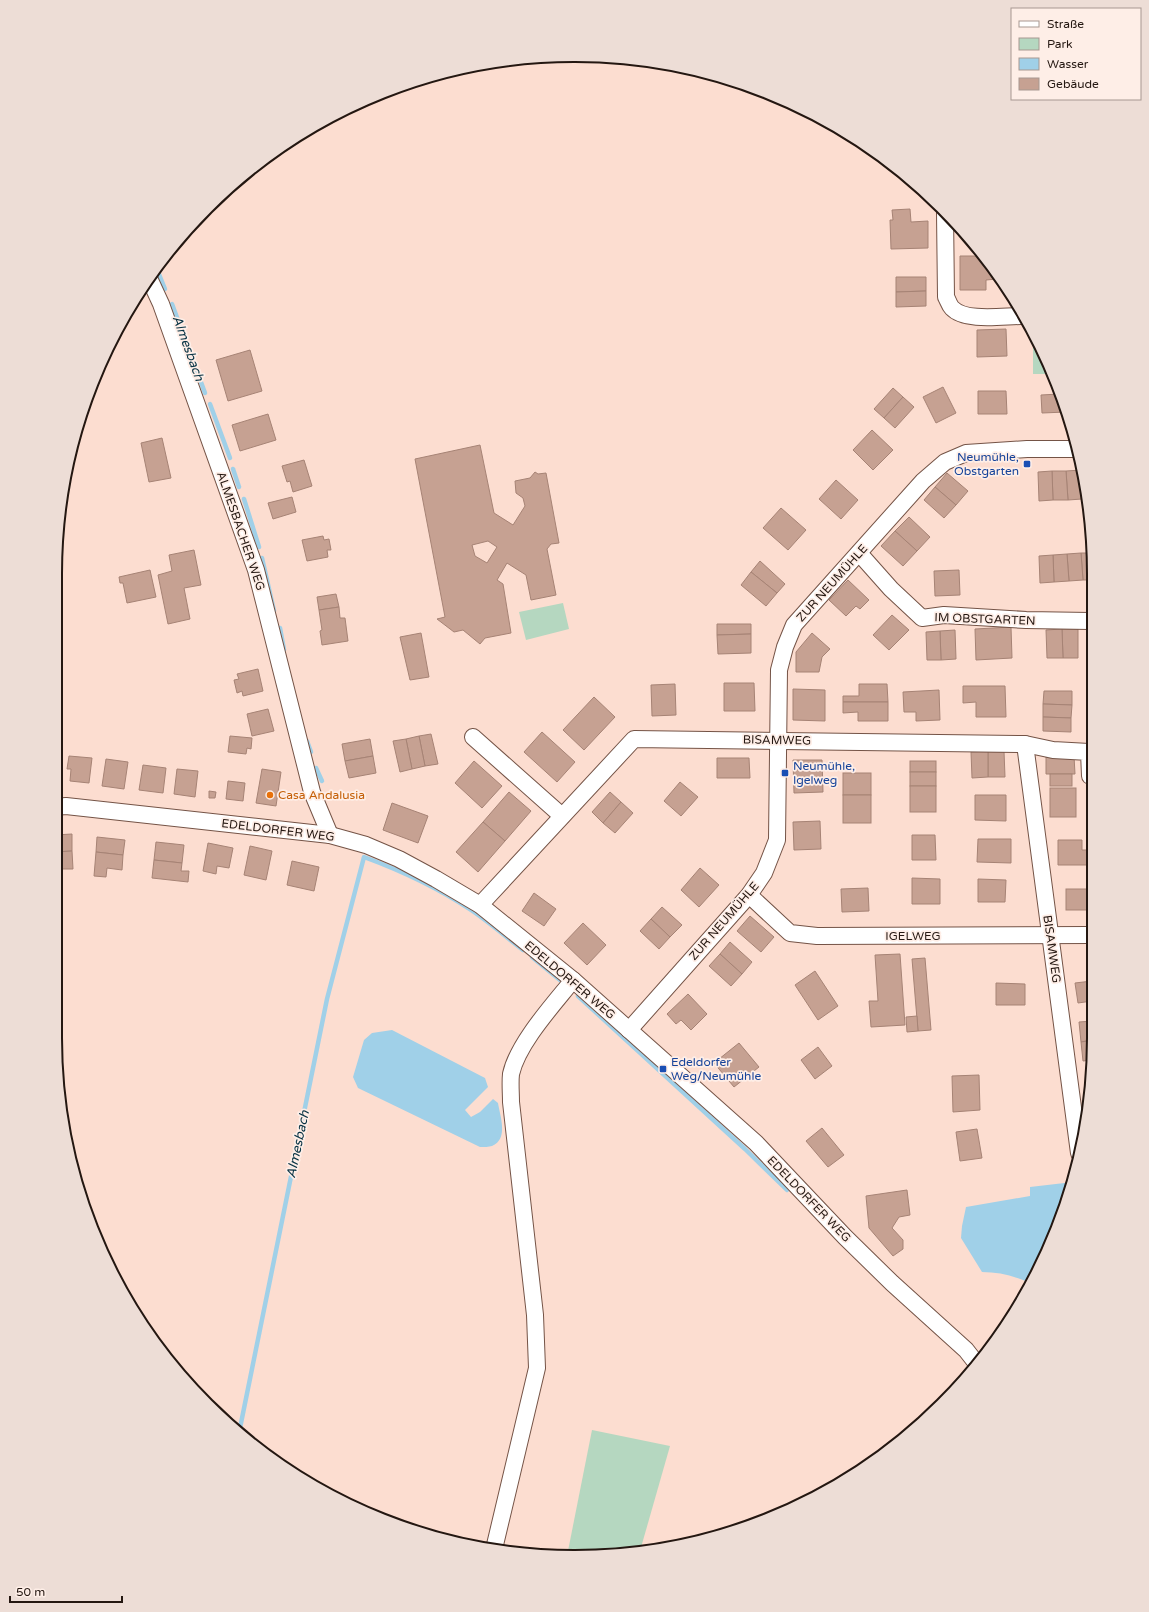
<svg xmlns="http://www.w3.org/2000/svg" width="1149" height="1612" font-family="'Varela Round',sans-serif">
<rect width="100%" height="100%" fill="#fcddd0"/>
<g fill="#b5d7c0">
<polygon points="1033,333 1041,345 1051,374 1033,374"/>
<polygon points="563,603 569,629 526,640 519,612"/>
<polygon points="592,1430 670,1446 640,1551 575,1557 567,1556"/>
</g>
<g fill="#a0d0e8">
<path d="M392 1030 485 1078 488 1087 465 1110 471 1117 480 1112 493 1099 498 1103C500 1116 509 1139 492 1146 489 1147 484 1147 480 1147L358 1088 353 1077 364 1040 372 1033Z"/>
<path d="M1073 1182 1041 1267 1030 1283C1015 1276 999 1272 982 1272L961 1238 962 1226 966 1207 1030 1196V1187Z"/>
</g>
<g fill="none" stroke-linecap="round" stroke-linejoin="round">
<g stroke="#a0d0e8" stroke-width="4.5">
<polyline points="156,267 165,289"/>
<polyline points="172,304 205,393"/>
<polyline points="210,404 230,458"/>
<polyline points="233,469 239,487"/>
<polyline points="244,499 259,547"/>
<polyline points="262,558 274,611"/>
<polyline points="280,628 284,650"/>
<polyline points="307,741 311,752"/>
<polyline points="316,768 322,781"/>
<polyline points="532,957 560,980"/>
<polyline points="578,996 745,1149 787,1190"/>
<path d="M239 1433 327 999 364 857C402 871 438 888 471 910 489 922 506 937 523 950"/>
</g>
</g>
<g fill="#c6a192" stroke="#a68375" fill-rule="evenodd">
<polygon points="910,209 911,222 928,221 928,248 891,249 890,220 893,220 892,210"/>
<polygon points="960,256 981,256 997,279 986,280 986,290 960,290"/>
<polygon points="896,277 926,277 926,291 896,292"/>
<polygon points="926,291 926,306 896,307 896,292"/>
<polygon points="1006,329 1007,356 977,357 977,330"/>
<polygon points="250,350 262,391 228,401 216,360"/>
<polygon points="943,387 956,413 936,423 923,397"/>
<polygon points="893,388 903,397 884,418 874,409"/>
<polygon points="978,391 1006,391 1007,414 978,414"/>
<polygon points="1059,394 1066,412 1042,413 1041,395"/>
<polygon points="903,397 914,407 895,428 884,418"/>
<polygon points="268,414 276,440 240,451 232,425"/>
<polygon points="872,430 893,450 873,470 853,450"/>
<polygon points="162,438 171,478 149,482 141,443"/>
<path d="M480 445 494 513 513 525 525 506 523 498 516 493 515 481 530 478 535 472 538 474 546 473 559 543 551 544 547 549 556 595 531 600 526 575 507 563 497 580 503 584 511 633 485 638 480 644 463 630 454 632 437 619 445 617 415 459ZM488 541 497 547 487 563 475 556 472 545Z"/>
<polygon points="304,460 312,486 293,492 290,481 287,482 282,466"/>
<polygon points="1081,470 1082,470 1088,499 1082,499"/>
<polygon points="1081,470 1082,499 1068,500 1066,471"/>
<polygon points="1052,471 1066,471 1068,500 1053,500"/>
<polygon points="1052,471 1053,500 1039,501 1038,472"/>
<polygon points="947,473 968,491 956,505 935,487"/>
<polygon points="836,480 858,500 841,519 819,499"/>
<polygon points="935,487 956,505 944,518 924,500"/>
<polygon points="292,497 296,512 273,519 268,503"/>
<polygon points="781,508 806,530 788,550 763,528"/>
<polygon points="909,517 930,537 917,551 895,531"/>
<polygon points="895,531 917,551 903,566 881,546"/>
<polygon points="323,536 324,540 329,539 331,550 327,550 328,557 307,561 302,540"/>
<polygon points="194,550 201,585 184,588 190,619 168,624 158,575 172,571 169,555"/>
<polygon points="1081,553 1090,553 1090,580 1083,580"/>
<polygon points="1081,553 1083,580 1069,581 1067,554"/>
<polygon points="1067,554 1069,581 1054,582 1053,555"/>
<polygon points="1053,555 1054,582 1040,583 1039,556"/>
<polygon points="760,561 785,584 777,593 751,572"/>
<polygon points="150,570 156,597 127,603 123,583 120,583 119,577"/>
<polygon points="959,570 960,595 935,596 934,571"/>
<polygon points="751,572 777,593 766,606 741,585"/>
<polygon points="848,580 869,600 860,609 856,606 846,616 829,600"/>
<polygon points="336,594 339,607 319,610 317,597"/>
<polygon points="339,607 340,618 345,618 348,641 322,645 320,631 322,630 319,610"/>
<polygon points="892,615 909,630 889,650 873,635"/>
<polygon points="717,624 751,624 751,634 717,635"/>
<polygon points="1011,627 1012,658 976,660 975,629"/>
<polygon points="1062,629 1078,629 1078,658 1063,658"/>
<polygon points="1062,629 1063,658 1047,658 1046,630"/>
<polygon points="955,630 956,659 941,660 940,631"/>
<polygon points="940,631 941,660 927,660 926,632"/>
<polygon points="421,633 429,677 410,680 400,637"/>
<polygon points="812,633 830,649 822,657 819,672 796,672 796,652"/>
<polygon points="751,634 751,653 718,654 717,635"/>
<polygon points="258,669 263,691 243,696 242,691 237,693 234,680 239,679 237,674"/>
<polygon points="724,683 754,683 755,711 724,711"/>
<polygon points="675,684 676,715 652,716 651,685"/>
<polygon points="859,684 887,684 888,702 843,702 843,696 859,696"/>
<polygon points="963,686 1005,686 1006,717 976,717 976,702 963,703"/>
<polygon points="793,689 825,690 825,721 793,720"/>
<polygon points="939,690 940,720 916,721 916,712 904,712 903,692"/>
<polygon points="1044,691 1072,691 1072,705 1043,704"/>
<polygon points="594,697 615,717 584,750 563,730"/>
<polygon points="843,702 888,702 888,721 858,721 858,712 843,713"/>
<polygon points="1043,704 1072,705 1071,718 1043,717"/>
<polygon points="268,709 274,731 252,736 247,714"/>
<polygon points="1043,717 1071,718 1071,732 1043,731"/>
<polygon points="542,732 575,762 557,782 524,752"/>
<polygon points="431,734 438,764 425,766 419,736"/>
<polygon points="230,736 252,738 251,749 247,748 246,754 228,752"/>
<polygon points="419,736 425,766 412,769 406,739"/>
<polygon points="370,739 373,756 345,761 342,744"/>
<polygon points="406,739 412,769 400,772 393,741"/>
<polygon points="988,751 1004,751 1005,777 988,777"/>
<polygon points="988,751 988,777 972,778 971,752"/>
<polygon points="69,756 92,758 89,783 70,781 71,769 67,769"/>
<polygon points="373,756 376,773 349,778 345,761"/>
<polygon points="1074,756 1075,774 1046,774 1046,757"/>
<polygon points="717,758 749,758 750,778 717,778"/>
<polygon points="106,759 128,762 124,789 102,786"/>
<polygon points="793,760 822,760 823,792 794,793"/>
<polygon points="474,761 502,786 482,808 455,783"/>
<rect x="910" y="761" width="26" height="11"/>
<polygon points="143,765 166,768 163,793 139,790"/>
<polygon points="177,769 198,771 195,797 174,794"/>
<polygon points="262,769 281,772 276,806 256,803"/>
<rect x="910" y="772" width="26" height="14"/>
<rect x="843" y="773" width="28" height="22"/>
<rect x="1050" y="774" width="22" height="12"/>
<polygon points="228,781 245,783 243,801 226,799"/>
<polygon points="680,782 698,797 681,816 664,801"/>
<rect x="910" y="786" width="26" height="26"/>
<rect x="1050" y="788" width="26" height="29"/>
<polygon points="209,791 216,792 215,798 209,798"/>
<polygon points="509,792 531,811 505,841 483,822"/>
<polygon points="610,792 621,802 603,823 592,812"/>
<rect x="843" y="795" width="28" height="28"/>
<polygon points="975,795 1006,795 1006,821 975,820"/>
<polygon points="621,802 633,813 615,833 603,823"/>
<polygon points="392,803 428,816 418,843 383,830"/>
<polygon points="820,821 821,849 794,850 793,822"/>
<polygon points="483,822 505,841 478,872 456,852"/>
<polygon points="72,834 72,851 55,852 55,835"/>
<polygon points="912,835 935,835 936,860 912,860"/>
<polygon points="97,837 125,840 123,855 96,852"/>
<polygon points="978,839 1011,839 1011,863 977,862"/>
<polygon points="1058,840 1082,840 1082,850 1092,850 1092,865 1058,865"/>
<polygon points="156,842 184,845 182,863 154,860"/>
<polygon points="208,843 233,848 229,868 217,866 216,874 203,871"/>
<polygon points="250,846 272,851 266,880 244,875"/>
<polygon points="72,851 73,869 55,869 55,852"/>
<polygon points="96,852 123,855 122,870 107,868 106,877 94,876"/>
<polygon points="154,860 182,863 181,871 189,871 188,882 152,878"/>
<polygon points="292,861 319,867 314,891 287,885"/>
<polygon points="700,868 719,885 699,907 681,890"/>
<polygon points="912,878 940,879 940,904 912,904"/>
<polygon points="978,879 1006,880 1005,902 978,902"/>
<polygon points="868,888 869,911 842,912 841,889"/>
<rect x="1066" y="889" width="26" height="21"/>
<polygon points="534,893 556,909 544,926 522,911"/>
<polygon points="662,907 682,925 670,937 651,919"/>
<polygon points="750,916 774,937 761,952 737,931"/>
<polygon points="651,919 670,937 659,949 640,931"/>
<polygon points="583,923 606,945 587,965 564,943"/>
<polygon points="730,942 752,962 742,974 720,954"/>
<polygon points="720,954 742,974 731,986 709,966"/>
<polygon points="900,954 905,1025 871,1027 869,1001 878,1001 875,955"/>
<polygon points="925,958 931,1030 918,1031 912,959"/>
<polygon points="815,971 838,1006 818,1020 795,985"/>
<polygon points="1092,981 1092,1001 1078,1003 1075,983"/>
<polygon points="996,983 1025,984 1025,1005 996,1005"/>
<polygon points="688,994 707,1014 691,1030 681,1020 676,1024 667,1014"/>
<polygon points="917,1016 918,1031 907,1032 906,1017"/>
<polygon points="1093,1021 1093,1040 1081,1042 1079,1022"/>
<polygon points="1093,1040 1093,1060 1083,1061 1081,1042"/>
<polygon points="739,1043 759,1067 734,1087 714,1063"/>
<polygon points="818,1047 832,1066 815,1079 801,1060"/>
<polygon points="979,1075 980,1110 953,1112 952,1076"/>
<polygon points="822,1128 844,1155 828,1167 806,1141"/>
<polygon points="977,1129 982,1158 960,1161 956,1132"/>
<polygon points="907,1190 910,1215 899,1217 892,1228 903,1240 903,1249 893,1256 869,1228 866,1196"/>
</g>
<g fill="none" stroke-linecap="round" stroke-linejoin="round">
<g stroke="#745346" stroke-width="18">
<g id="minor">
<path d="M945 213 946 297C948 300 949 305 952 308 965 322 1003 316 1021 316"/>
<polyline points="149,278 161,304 256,570 312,792 330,835"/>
<polyline points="859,553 891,589 922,618 944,615 1026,620 1090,621"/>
<polyline points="473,737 562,816"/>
<polyline points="1025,744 1079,1153"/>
<polyline points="55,807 66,806 330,835 366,845 399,859 436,879 480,905 573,980 756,1143 845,1237 892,1283 966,1350 977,1364"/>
<polyline points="749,895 790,933 817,936 1092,935"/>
<polyline points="480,905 634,739 1025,744 1053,750 1089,752 1090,776"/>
<polyline points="629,1030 749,895 764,873 777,840 779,670 785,647 794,625 923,481 945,462 966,453 1027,449 1078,449"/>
<path d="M494 1549 537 1368 535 1315 511 1102C511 1093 510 1083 511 1074 518 1043 553 1005 573 980"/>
</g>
</g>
<use href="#minor" stroke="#fff" stroke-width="16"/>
</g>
<g fill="#1a4fb4" stroke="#feeee7" stroke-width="1.5">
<rect x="1023" y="460" width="8" height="8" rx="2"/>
<rect x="781" y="769" width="8" height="8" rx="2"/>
<rect x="659" y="1065" width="8" height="8" rx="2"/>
</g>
<circle fill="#e8710a" stroke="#feeee7" stroke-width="1.5" cx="270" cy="795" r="4"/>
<g text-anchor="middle" stroke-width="3.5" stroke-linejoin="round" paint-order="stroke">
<g font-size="12" fill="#164399" stroke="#feeee7" text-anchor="start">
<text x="1019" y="461" text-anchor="end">Neumühle,<tspan x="1019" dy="14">Obstgarten</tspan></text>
<text x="793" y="770">Neumühle,<tspan x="793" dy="14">Igelweg</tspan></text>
<text x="671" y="1066">Edeldorfer<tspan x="671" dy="14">Weg/Neumühle</tspan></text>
</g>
<g font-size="12" fill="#241711" stroke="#feeee7">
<text transform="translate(241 531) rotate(71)" y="4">ALMESBACHER WEG</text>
<text transform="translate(832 583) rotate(-48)" y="4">ZUR NEUMÜHLE</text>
<text transform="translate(985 619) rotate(2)" y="4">IM OBSTGARTEN</text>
<text transform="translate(777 740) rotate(1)" y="4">BISAMWEG</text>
<text transform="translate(278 830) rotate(7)" y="4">EDELDORFER WEG</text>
<text transform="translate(724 921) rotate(-49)" y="4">ZUR NEUMÜHLE</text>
<text x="913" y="940">IGELWEG</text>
<text transform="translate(1052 949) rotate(82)" y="4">BISAMWEG</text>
<text transform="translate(570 980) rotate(40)" y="4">EDELDORFER WEG</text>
<text transform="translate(809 1199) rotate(46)" y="4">EDELDORFER WEG</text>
</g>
<g font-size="12" fill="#c56008" stroke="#feeee7" text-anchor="start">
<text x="278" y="799">Casa Andalusia</text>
</g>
<g font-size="13" font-style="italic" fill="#073243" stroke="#feeee7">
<text transform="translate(189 348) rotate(70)" y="5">Almesbach</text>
<text transform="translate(297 1144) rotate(-78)" y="5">Almesbach</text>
</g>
</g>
<path d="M0 0H1149V1612H0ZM574 62H575A512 512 0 0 1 1087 574V1038A512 512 0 0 1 575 1550H574A512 512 0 0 1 62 1038V574A512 512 0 0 1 574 62Z" fill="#edddd6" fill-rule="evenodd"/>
<path fill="none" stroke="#241711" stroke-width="2" d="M574 62H575A512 512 0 0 1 1087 574V1038A512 512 0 0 1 575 1550H574A512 512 0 0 1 62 1038V574A512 512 0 0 1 574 62Z"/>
<rect x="1011" y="8" width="130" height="92" fill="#feeee7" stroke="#a79891"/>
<rect x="1019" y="21" width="20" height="6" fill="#ffffff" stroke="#a79891"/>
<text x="1047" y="28" font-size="12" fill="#241711">Straße</text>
<rect x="1019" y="38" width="20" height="12" fill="#b5d7c0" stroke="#a79891"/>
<text x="1047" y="48" font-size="12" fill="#241711">Park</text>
<rect x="1019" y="58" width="20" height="12" fill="#a0d0e8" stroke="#a79891"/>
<text x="1047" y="68" font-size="12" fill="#241711">Wasser</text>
<rect x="1019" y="78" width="20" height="12" fill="#c6a192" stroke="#a79891"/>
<text x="1047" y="88" font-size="12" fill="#241711">Gebäude</text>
<path d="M10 1596v6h112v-6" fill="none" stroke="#241711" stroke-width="2"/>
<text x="16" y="1596" font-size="12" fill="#241711" stroke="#feeee7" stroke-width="3" paint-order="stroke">50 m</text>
</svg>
